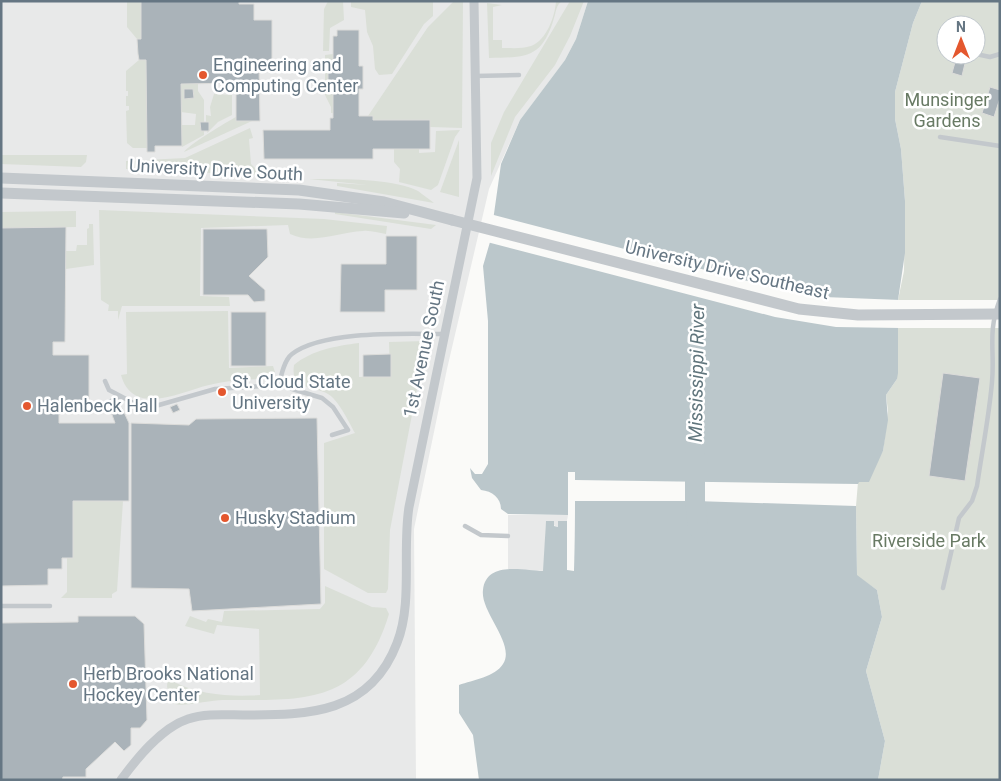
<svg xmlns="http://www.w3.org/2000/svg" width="1001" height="781" font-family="Roboto,sans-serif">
<rect width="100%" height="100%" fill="#fafaf8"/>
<g fill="#e8e9e9">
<polygon points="1,1 588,1 576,39 565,60 520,120 489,189 447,369 414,529 416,780 1,780"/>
<polygon points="508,515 568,515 567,521 559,521 558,527 546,522 544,571 508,569"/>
</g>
<g fill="#dadfd7" fill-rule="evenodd">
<polygon points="127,1 141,1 141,39 137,39 127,27"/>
<polygon points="328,1 343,1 344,20 330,28 329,51 323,51 324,9"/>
<polygon points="351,1 433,2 433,16 424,24 392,74 379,75 375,69 373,46 367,32 365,10 351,7"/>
<polygon points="454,1 463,1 462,128 430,127 430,120 373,120 368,116 428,27"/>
<path d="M556 1H562C556 5 556 12 554 18 542 59 526 57 489 58L487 3 502 5 493 7V40H502V48C512 48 522 49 531 46 547 40 555 16 556 1Z"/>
<polygon points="570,1 584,1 570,36 555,65 515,117 491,176 491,143 504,112"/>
<path d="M922 1H1000V300H898L904 271 905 201 901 149 895 119V92L913 23ZM946 25H976V55H946Z"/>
<polygon points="333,54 333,113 331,113 331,107 325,95 325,55"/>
<polygon points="139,60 146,60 147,148 133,148 127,143 126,111 129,110 129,106 126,106 126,96 128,96 128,91 126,91 126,71"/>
<polygon points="198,83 198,91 204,100 204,123 200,122 201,130 204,130 204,135 182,147 181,125 195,125 196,114 181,112 181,84"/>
<polygon points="214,94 232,95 232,115 218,122 207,133 209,123 206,123 206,115 211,116 210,107"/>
<path d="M236 117V121H252L184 152C187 146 228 121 236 117Z"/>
<polygon points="250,128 253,138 249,139 251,164 258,171 258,175 126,169 126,161 185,158"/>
<polygon points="460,130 455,137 438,185 431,190 399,182 400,169 394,162 394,149 419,149 419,153 435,152 436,131"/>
<polygon points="459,140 459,197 440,192"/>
<polygon points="1,155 87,155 86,162 81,167 1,164"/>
<path d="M309 179C337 179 394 178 418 191 423 195 429 199 434 203L337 186V183L368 185Z"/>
<path d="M99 210 324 219 387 226 386 234C378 233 370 230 363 231 338 232 314 245 290 234L288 225 201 228 200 296 229 297 230 306H122L118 320V311H108L109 305 101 300Z"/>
<polygon points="76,211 76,227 1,228 1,212"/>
<polygon points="335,212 436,225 431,229 335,214"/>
<polygon points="89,224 93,224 94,265 66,269 66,245 66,251 76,251 77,245 87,245 87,229 89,228"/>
<path d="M228 311 229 368 273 366 275 372 268 379C248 379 229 380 209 385 182 391 133 418 121 375L127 374 126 312Z"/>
<polygon points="897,328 1000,328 1000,780 878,780 885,741 866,671 882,617 877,590 857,576 856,506 858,482 869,477 883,451 888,411 886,395 897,379"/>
<path d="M426 341 390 530 388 589 386 593H368L324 569V443L355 433C350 424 338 399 328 394 313 385 290 391 294 365 312 350 336 346 359 343V377L390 376 389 342Z"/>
<polygon points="73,501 123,501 117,591 112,594 112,598 61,598 67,592 67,558 73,558"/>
<path d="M325 586 372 607 386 608 389 614C361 706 305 700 223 700 211 700 183 707 175 704L167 687 168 673 171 672 175 675 174 682C199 695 233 697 260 695L259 629 217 625 214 634 185 626 190 616 206 622 208 619 222 622 224 611 320 609 325 603Z"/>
</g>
<g fill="#bbc7cb">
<path d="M588 1H922L913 23 895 92V119L901 149 905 201V253L898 300V373L897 379 886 395 888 420 883 451 869 482H859L858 484 575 480V472H568V515L508 514 501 509C501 498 492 491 481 490L472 478 470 468 475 474H482L488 464V321L483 266 490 242 501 164 520 120 565 60 576 39Z"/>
<path d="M575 501H695L856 506 857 575 877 590 882 617 866 671 885 741 878 780H479L473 735 459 713V685C473 680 495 677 503 664 516 644 480 612 483 590 486 561 523 570 543 571L546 521H554V526L558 527V521H567V570H574Z"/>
</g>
<g fill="#fafaf8">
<polygon points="490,214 790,292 824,297 900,300 900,328 836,327 775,317 487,242"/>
<polygon points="575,498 574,571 567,570 567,519 570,521 570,568 572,568 572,501"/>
</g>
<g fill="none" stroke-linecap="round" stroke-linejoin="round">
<polyline stroke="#bbc7cb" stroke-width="20" points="695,455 695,501 698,528"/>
</g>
<g fill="#aab3b9" stroke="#dcdcda">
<polygon points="141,1 239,1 239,4 254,4 254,20 272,20 272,67 259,67 260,121 236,121 236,83 181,84 182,146 155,146 155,152 147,152 146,60 139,60 138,54 137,39 141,39"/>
<polygon points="337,30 359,30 359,66 363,66 363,89 359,89 359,116 373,116 373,120 430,120 430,149 373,149 373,159 264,159 263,130 330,130 330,118 333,118 333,89 328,89 328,67 333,67 333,36 337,36"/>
<polygon points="957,55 967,55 962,76 952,73"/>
<polygon points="990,87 1000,90 1000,98 994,117 982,113"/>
<polygon points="184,89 193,89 194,98 184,99"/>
<polygon points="200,122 209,122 209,131 201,131"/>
<polygon points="66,227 65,342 53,342 53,355 89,355 89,404 53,404 53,412 59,412 59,423 115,423 111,412 122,408 129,423 129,501 73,501 73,558 62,558 62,569 48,569 48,585 1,586 1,228"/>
<polygon points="203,229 267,229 268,257 249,276 265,290 265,301 254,302 248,295 203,295"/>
<polygon points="386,236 417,236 417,290 385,290 385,312 340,312 341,264 386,264"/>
<rect x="231" y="312" width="35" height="54"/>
<polygon points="391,354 391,377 363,377 363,355"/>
<polygon points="943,373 980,378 965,481 929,476"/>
<polygon points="177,404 180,410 173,413 170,407"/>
<polygon points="317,418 321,604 192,611 189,589 131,588 131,423 189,425 196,419"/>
<polygon points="78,616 135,616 144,624 147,720 140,728 131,728 131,745 124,751 115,742 86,769 86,777 63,777 62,780 1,780 1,623 78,622"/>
</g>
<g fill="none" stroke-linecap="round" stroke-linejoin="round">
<g stroke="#c3c8cc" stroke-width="4.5">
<polyline points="976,54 990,57 1000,54"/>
<polyline points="475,76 519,75"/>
<polyline points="940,137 1000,146"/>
<polyline points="105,381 109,390 145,409 215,389 279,385 322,398 333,407 348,430 332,435"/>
<path d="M279 385C281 376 284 360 292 354 324 330 405 334 444 334"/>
<polyline points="59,412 90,410 120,397"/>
<polyline points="465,526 481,535 508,536"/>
<path d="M943 588 959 518 972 501 977 486C982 451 989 417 992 382 995 349 987 334 1000 299"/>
<polyline points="1,606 50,606"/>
</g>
<path stroke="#c3c8cc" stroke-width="9" d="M121 780C137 758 161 728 188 719 206 713 226 715 245 715 309 715 370 714 397 643 413 603 402 550 409 507L477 178 474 1"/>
<g stroke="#c3c8cc" stroke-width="11">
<polyline points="1,178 299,190 384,202 452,220"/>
<polyline points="1,193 299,204 404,213"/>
</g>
<polyline stroke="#c3c8cc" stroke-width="11" points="452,220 799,309 858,315 1000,314"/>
</g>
<g fill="#e4572e" stroke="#fff" stroke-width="2">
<circle cx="203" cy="75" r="5"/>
<circle cx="222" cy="392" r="5"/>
<circle cx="27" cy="406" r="5"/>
<circle cx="225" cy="518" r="5"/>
<circle cx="73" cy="684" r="5"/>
</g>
<g text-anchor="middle" stroke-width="5" stroke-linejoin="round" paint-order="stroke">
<g font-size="18" fill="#657683" stroke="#fff" text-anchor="start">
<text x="213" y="71">Engineering and<tspan x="213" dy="21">Computing Center</tspan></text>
<text x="232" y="388">St. Cloud State<tspan x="232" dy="21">University</tspan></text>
<text x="37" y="412">Halenbeck Hall</text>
<text x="235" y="524">Husky Stadium</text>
<text x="83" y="680">Herb Brooks National<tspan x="83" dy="21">Hockey Center</tspan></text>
</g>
<g font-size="18" fill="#687a64" stroke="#fff">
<text x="947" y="106">Munsinger<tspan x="947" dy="21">Gardens</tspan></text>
<text x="929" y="547">Riverside Park</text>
</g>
<g font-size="18" fill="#657683" stroke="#fff">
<text transform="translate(216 170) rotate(3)" y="6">University Drive South</text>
<text transform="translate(727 270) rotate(13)" y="6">University Drive Southeast</text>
<text transform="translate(424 349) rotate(-78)" y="6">1st Avenue South</text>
</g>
<g font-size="19" font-style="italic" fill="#60757c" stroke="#fff">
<text transform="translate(696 373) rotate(-89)" y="7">Mississippi River</text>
</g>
</g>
<rect width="1001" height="781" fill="none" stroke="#657683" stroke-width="5"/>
<g transform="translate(961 40)"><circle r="24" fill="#ffffff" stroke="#c1c8cd"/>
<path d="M0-4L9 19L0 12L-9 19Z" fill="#e4572e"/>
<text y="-8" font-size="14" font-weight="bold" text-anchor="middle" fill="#657683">N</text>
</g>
</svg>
